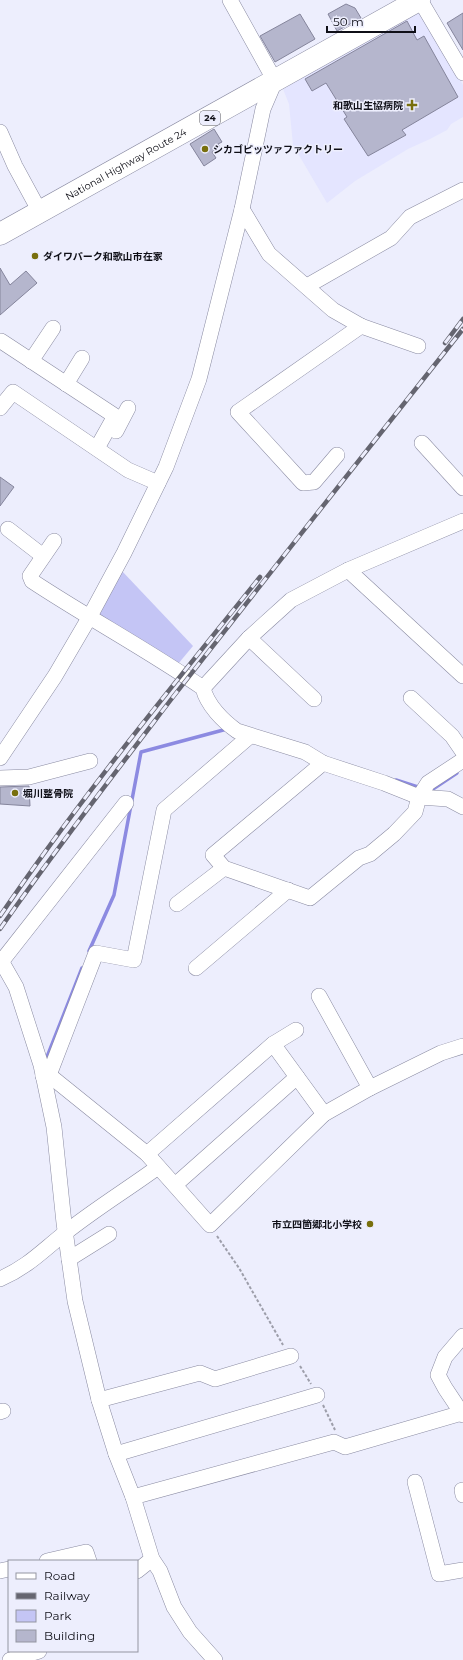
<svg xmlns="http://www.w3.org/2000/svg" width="463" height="1660" font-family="Montserrat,'Noto Sans JP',sans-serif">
<rect width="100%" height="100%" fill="#edeefd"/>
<polygon fill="#e4e5ff" points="422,10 438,42 463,85 463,117 451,124 447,130 430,139 408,149 355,181 327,203 293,145 289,104 283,89"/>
<polygon fill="#c4c5f5" points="121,570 193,646 178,664 97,616"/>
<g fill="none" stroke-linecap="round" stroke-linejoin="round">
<g stroke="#8c8ae1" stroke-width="3.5">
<polyline points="396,780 421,788"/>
<polyline points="429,790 430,791 457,773"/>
<polyline points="89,951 114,895 141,752 227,729"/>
<polyline points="45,1062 82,968"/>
</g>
</g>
<g fill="#b5b6cd" stroke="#85859c">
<polygon points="346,4 355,8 361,18 337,31 328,14"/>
<polygon points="463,13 463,50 447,23"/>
<polygon points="300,14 315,39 275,62 260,36"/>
<polygon points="407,21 417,40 424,36 458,97 402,130 406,135 368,156 344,119 347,117 326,83 312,91 305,79"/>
<polygon points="214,129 222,142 218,144 220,147 212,152 216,158 204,166 190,144"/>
<polygon points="0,268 10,285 26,271 37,283 0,315"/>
<polygon points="0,477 14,487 0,506"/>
<polygon points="29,786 30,806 0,804 0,787"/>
</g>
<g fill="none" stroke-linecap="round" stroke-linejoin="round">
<g stroke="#8a8ba2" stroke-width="16">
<g id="minor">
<polyline points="420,0 463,73"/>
<polyline points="0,132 15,166 40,212"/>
<polyline points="242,209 269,254 333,310 361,326 418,346"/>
<polyline points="307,286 391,238 410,217 463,190"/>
<polyline points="1,341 115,416 97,448"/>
<polyline points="31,361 53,328"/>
<polyline points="66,384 82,358"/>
<polyline points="0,408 13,392 128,470 158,483"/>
<polyline points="116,431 128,408"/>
<polyline points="422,443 463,488"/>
<polyline points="337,455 314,482 303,483 238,412 361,326"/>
<polyline points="8,529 43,556"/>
<path d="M54 541 30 576 32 581C88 618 148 650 203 688 207 705 223 721 237 731L305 752 323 763 384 783 419 797 448 799 463 807"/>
<polyline points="348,570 463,676"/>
<polyline points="249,638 314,699"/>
<polyline points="203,688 249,638 291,600 348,570 463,521"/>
<polyline points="411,698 452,736 463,752"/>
<polyline points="0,758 55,676 89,618 124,553 166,467 199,379 242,209 263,109 275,81 230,0"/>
<polyline points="323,763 213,855 224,868 310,898 359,858 370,854 394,834 415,812 419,797 428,783 463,760"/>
<polyline points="0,778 29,777 90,761"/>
<polyline points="177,904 224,868"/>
<polyline points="0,959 16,987 41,1065 54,1127 64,1223 75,1301 99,1400 116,1454 133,1497 152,1559 160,1571 174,1607 190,1632 215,1660"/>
<polyline points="1,962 126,803"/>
<polyline points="196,968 288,890"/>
<polyline points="319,996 370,1088"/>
<polyline points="273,1044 324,1114"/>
<polyline points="49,1075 96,953 134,960 164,810 250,736"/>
<polyline points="43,1076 49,1075 147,1154 210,1225 324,1114 370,1088 441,1053 463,1046"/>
<polyline points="147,1154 273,1044 296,1030"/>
<polyline points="175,1185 297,1077"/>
<polyline points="69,1259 109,1234"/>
<path d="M0 1279C29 1266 42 1251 65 1233 95 1209 128 1189 158 1167"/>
<polyline points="463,1336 445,1357 438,1375 445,1388 463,1415"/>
<polyline points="99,1400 200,1373 215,1379 291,1356"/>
<polyline points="0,1412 3,1411"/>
<polyline points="116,1454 317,1395"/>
<polyline points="415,1482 439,1574 463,1570"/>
<polyline points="462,1490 463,1495"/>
<polyline points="133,1497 334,1442 345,1447 462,1413"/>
<polyline points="47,1561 86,1552 89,1561"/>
<polyline points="0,1571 9,1569"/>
<polyline points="137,1571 152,1559"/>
<polyline points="10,1660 39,1651"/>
</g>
</g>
<g stroke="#8a8ba2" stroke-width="23">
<g id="highway">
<path id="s1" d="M0 234 419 0"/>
</g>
</g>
<g stroke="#9d9eaa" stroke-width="2" stroke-dasharray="3 2" stroke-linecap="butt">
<polyline points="217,1236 239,1268 283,1345"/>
<polyline points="300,1366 311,1384"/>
<polyline points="323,1405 335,1430"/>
</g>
<use href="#minor" stroke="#fff" stroke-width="15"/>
<use href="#highway" stroke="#fff" stroke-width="22"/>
<g stroke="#656570" stroke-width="4.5">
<g id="rail">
<polyline points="445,343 463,319"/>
<path d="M0 916C80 798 171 688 260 577"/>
<path d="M0 929C55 850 114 774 173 697 269 574 366 451 463 329"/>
</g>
</g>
<use href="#rail" stroke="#edeefd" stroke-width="3" stroke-dasharray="9" stroke-linecap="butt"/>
</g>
<g fill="#786f0d" stroke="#edeefd" stroke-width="1.5">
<path d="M410 99h4v4h4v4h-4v4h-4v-4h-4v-4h4z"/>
<circle cx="205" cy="149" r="4"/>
<circle cx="35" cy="256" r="4"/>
<circle cx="15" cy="793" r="4"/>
<circle cx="370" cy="1224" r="4"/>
</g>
<g text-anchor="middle" stroke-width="3" stroke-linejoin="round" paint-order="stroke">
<rect fill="#edeefd" stroke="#52525c" stroke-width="1" x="200" y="111" width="20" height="14" rx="3"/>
<g font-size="9" font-weight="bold" fill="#0f0f17">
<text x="210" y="121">24</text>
</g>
<g font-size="10" font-weight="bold" fill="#0f0f17" stroke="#edeefd" text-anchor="start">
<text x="403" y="109" text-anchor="end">和歌山生協病院</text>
<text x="213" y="153">シカゴピッツァファクトリー</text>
<text x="43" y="260">ダイワパーク和歌山市在家</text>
<text x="23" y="797">堀川整骨院</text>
<text x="362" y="1228" text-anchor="end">市立四箇郷北小学校</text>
</g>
<g font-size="10" fill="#0f0f17" stroke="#edeefd">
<text dy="4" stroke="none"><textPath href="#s1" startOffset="144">National Highway Route 24</textPath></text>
</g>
</g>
<rect x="8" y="1560" width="130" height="92" fill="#edeefd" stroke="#9495a1"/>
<rect x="16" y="1573" width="20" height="6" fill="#ffffff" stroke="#9495a1"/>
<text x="44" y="1580" font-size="12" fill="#0f0f17">Road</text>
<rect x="16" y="1593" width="20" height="6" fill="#656570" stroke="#9495a1"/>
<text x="44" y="1600" font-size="12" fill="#0f0f17">Railway</text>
<rect x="16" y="1610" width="20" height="12" fill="#c4c5f5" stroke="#9495a1"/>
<text x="44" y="1620" font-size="12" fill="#0f0f17">Park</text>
<rect x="16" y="1630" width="20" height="12" fill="#b5b6cd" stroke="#9495a1"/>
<text x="44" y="1640" font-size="12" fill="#0f0f17">Building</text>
<path d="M327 26v6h88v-6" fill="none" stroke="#0f0f17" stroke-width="2"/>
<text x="333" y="26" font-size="12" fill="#0f0f17" stroke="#edeefd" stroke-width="3" paint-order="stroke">50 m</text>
</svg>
